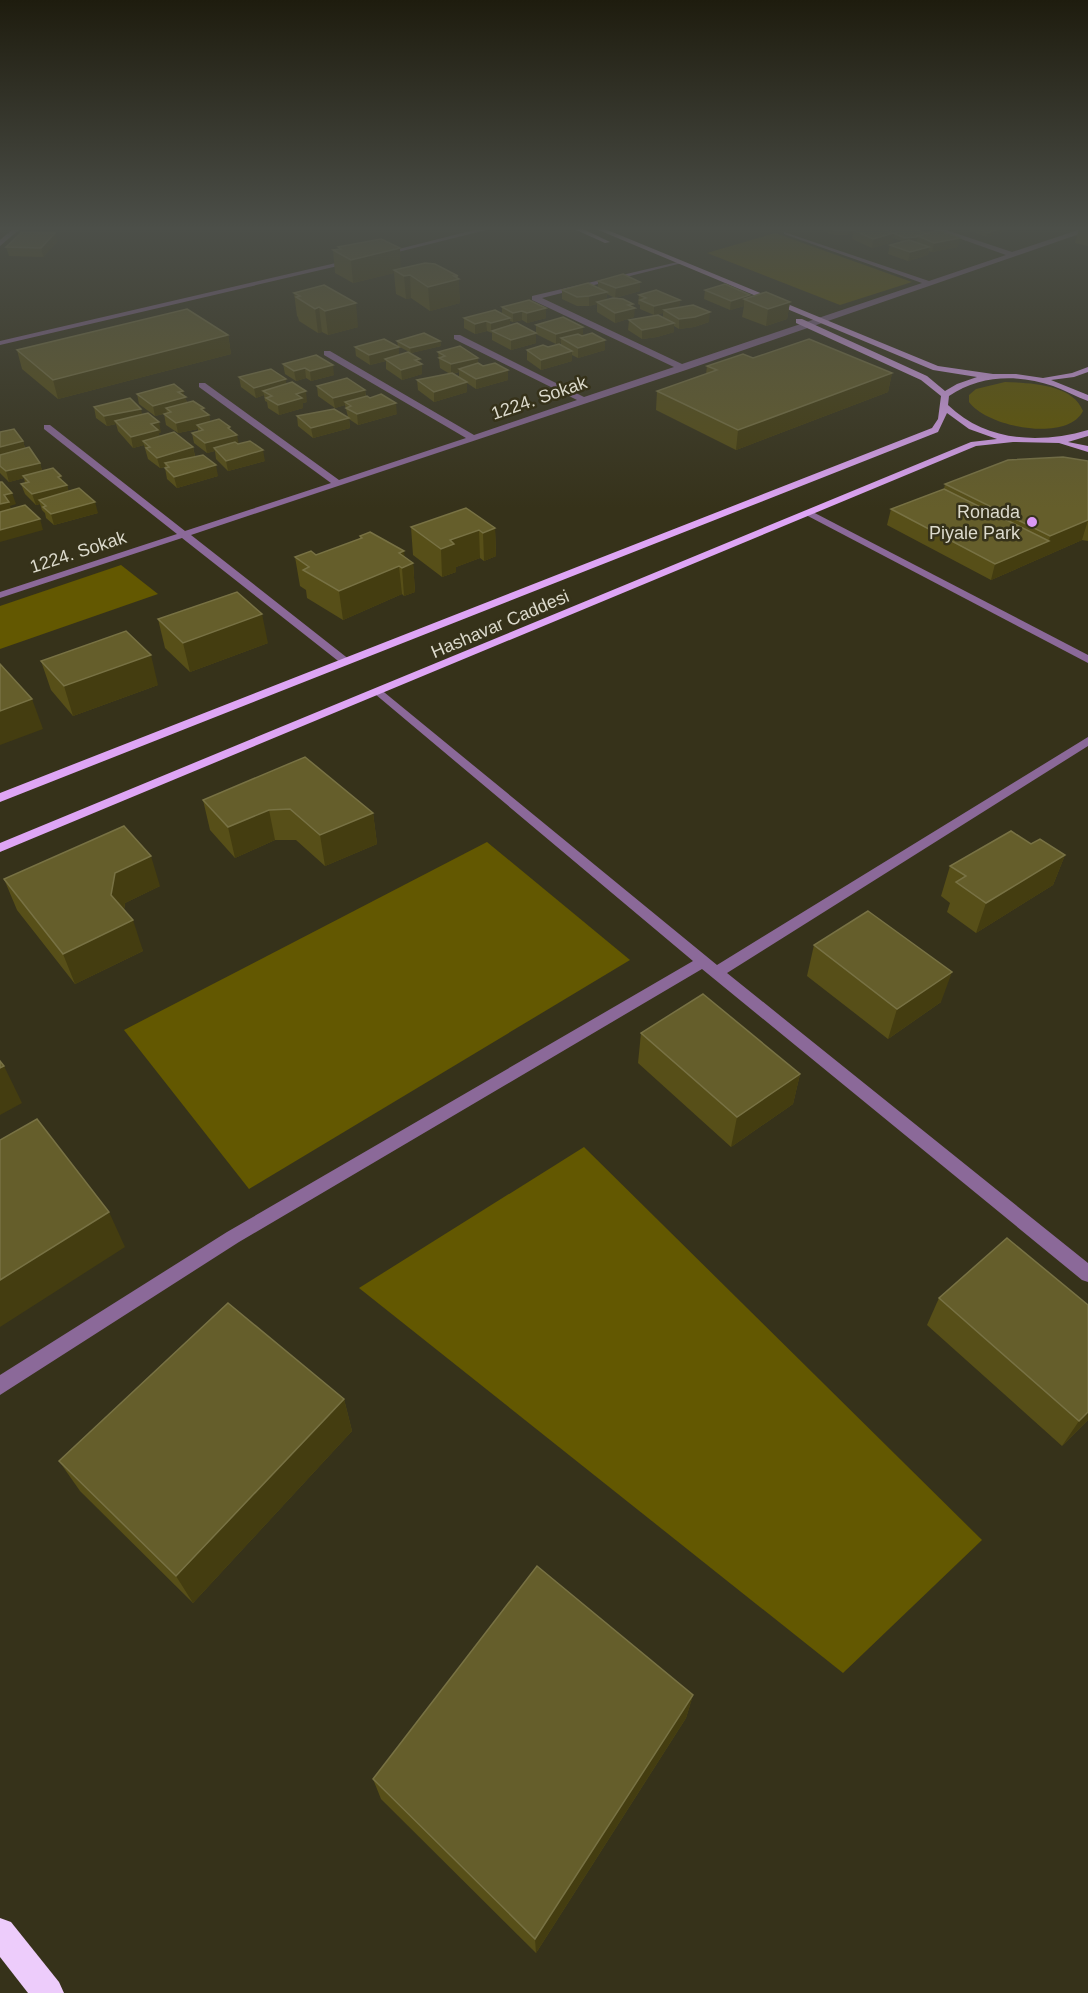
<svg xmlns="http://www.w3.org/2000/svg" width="1088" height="1993" font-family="Helvetica,sans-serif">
<rect width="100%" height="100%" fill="#36321a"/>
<g fill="#635801">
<polygon points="775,233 912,282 840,305 707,253"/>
<path d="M1005 382C1030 383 1073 384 1083 411 1067 443 987 427 969 402V395L976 389Z"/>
<polygon points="121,565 158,594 0,649 0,606"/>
<polygon points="487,842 630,960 249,1189 124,1030"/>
<polygon points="584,1147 982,1540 843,1673 359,1288"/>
</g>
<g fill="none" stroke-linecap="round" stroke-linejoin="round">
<g fill="#8b6999" fill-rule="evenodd">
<polygon points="13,229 20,229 0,246 0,240"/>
<polygon points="478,229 490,229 382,256 379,254"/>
<polygon points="933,229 943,229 1012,252 1081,229 1088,229 1088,231 686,370 191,535 350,660 350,664 342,664 182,538 0,598 0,592 177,534 44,429 44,425 50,425 185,531 331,483 199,387 199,383 205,383 339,480 466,438 324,355 324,351 330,351 474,435 577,400 454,339 454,335 460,335 584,397 674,367 532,300 532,296 682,261 682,263 542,298 682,364 922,283 784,234 784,232 929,281 1006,255"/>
<polygon points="353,259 355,262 0,345 0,341"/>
<polygon points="809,510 1088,655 1088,663 806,515 804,513"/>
<polygon points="379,688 717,965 1088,737 1088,746 727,973 1088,1263 1088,1282 1082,1280 702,969 239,1242 0,1395 0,1375 227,1232 693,961 375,694 375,690"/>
</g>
<g fill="#dea5f5" fill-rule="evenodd">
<polygon points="574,229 583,229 610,242 605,243"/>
<path d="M596 229H605L938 366 993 374H1016L1043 378 1072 373 1088 367V372L1074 377 1051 380 1088 395V401C1076 397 1065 390 1053 386 1018 374 980 375 949 396L948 405C986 442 1040 444 1088 430V436L1068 442 1088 446V452L1059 443 1013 442 976 446 0 852V843L971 442 997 439 969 429 947 413 938 432 0 802V793L932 428 938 419 941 396 921 380 796 323V319H802L927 376 945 391 957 384 977 377 933 370Z"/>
</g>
<polygon fill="#edccfb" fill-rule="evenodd" points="0,1918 11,1922 59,1982 64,1993 28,1993 0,1957"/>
</g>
<g fill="#574f18" fill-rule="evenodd">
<polygon points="824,229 883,229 890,232 890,229 958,247 932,252 929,251 928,255 908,261 888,254 890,245 902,241 893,238 893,242 872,248 852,239 853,234 848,235 835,235 823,231"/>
<polygon points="970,229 1007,229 1006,231 986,237 969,230"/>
<polygon points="1079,229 1088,229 1088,246 1075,243"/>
<polygon points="58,241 43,257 9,256 6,247"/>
<polygon points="338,247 401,269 458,278 460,303 430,311 411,298 406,299 396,294 394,273 353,283 335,273 333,250 339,249"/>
<polygon points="598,281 640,291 615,298 607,294 606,300 633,304 634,317 615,323 597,312 597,304 589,306 577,306 562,299 562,290 598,288"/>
<polygon points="705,290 750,295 750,297 790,302 787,319 766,326 742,317 744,306 730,310 704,299"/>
<polygon points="294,293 358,327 328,335 322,332 318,333 299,321 298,317 297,316"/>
<polygon points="639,295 680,300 679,307 709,322 694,327 679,329 674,326 674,332 657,337 642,339 628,330 629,320 663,317 663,313 654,315 640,309 640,305 638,304"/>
<polygon points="529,300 546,318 527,323 522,320 513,322 510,321 510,325 536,333 536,325 583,327 583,336 605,350 578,358 572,355 572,361 541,370 527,360 527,350 561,346 561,343 556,344 536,334 536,343 511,350 492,340 492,333 487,331 475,334 464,328 464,318 502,314 502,307"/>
<polygon points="228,335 231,354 58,399 22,369 17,350"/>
<polygon points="397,341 440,341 441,346 411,353 398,346"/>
<polygon points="355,347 420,359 420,363 422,364 422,374 402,380 386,369 386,361 370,365 356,356"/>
<path d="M438 352 478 358V363L508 380 476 389 467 383V392L434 402 418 390 417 380 450 374 440 368ZM459 372V378L453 374Z"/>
<polygon points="316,355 334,375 311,381 306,378 296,381 285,374 283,364"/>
<polygon points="753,358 892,373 888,392 736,450 656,410 657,391 706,374 707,366"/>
<polygon points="239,377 286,379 286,384 307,402 303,403 303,408 279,415 268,408 267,402 265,401 264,395 256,398 241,387"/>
<polygon points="317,386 365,390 366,396 397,414 358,425 349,419 350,428 313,438 298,426 297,416 348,417 345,405 335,408 318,396"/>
<polygon points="137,394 184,396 187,402 209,415 210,422 230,427 230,430 239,444 265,461 228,471 216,459 215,451 207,453 194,443 192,433 198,431 198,429 178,433 166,425 164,414 167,413 155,416 139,404"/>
<polygon points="94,407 142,415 161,432 159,433 159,436 193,447 195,456 218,476 177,488 167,479 165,468 166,468 165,467 160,468 148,459 144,445 133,448 118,431 116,424 107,426 96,418"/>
<polygon points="0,432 23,441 25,448 40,463 42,471 63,482 67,485 68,491 98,513 54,525 46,518 45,513 42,510 40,504 36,505 25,494 21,484 25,483 24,478 9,482 0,473"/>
<polygon points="1088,461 1088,541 1082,540 991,580 887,525 891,509 944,489 945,484"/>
<polygon points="411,527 495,528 496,556 484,561 480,558 456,567 456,572 442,577 413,555"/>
<polygon points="360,536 405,558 413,563 415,592 404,596 402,594 343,620 307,598 306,590 300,586 295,557 316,555 360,539"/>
<polygon points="158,619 268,643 190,672 165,648"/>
<polygon points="41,661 158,685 73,716 51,690"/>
<polygon points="203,800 373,813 377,844 325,866 296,840 275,840 235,858 210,830"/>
<polygon points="1031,844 1065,855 1053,885 976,933 947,912 950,903 941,896 950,866"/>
<polygon points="4,879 160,886 125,903 124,910 143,951 75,984 17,910"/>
<polygon points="814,945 941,1002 888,1039 807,976"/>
<polygon points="641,1033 800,1074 793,1104 731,1147 638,1063"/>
<polygon points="939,1298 1088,1420 1062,1446 927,1325"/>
<polygon points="344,1399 352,1431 193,1603 80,1491 59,1461"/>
<polygon points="693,1695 686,1718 536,1953 381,1799 373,1779"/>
</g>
<g fill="#443d10">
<polygon points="855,229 853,230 853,234 848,235 849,231"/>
<polygon points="999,229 1007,229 1006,231 986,237 987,233"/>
<polygon points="55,233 58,241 43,257 41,248"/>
<polygon points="894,233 893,242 872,248 873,239"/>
<polygon points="918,236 917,241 904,242 905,238"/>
<polygon points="960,238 958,247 932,252 934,243"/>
<polygon points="929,247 928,255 908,261 910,252"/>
<polygon points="400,248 401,271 394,270 394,273 353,283 351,260"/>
<polygon points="410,275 411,298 406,299 404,276"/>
<polygon points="454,276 458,276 458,279 459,279 460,303 430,311 428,287"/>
<polygon points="640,282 640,291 615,298 616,288"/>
<polygon points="607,292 606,301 597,302 597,304 589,306 589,296"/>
<polygon points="750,295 750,301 744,299 744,306 730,310 731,301"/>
<polygon points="680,300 679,309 664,310 663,313 654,315 654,306"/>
<polygon points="790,302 787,319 766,326 768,309"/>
<polygon points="356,303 358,327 328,335 325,311"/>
<polygon points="633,304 633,308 635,308 634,317 615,323 615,313 628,305"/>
<polygon points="319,307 322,332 318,333 315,309"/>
<polygon points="546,308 546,318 527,323 527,313"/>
<polygon points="522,311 522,320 513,322 513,313"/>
<polygon points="710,312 709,322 694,327 679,329 679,319"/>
<polygon points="510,318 510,328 492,331 491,333 491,323"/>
<polygon points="486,321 487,331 475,334 475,324"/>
<polygon points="674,323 674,332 657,337 642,339 642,330"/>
<polygon points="583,327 583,337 561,338 561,343 556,344 556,334"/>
<polygon points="536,333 536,343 511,350 511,340"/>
<polygon points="228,335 231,354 58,399 53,380"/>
<polygon points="605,340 605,350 578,358 578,348"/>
<polygon points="440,341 441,346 411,353 410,348"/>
<polygon points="399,347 399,357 385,359 386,361 370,365 369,355"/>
<polygon points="572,351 572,361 541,370 541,360"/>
<polygon points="478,358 478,368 459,369 459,372 451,374 451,364"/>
<polygon points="420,359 420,365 422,364 422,374 402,380 401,370 415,360"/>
<polygon points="333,365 334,375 311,381 310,371"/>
<polygon points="305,368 306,378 296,381 294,371"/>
<polygon points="508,370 508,380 476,389 476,379"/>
<polygon points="892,373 888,392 736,450 738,430"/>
<polygon points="286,379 287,389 263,391 264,395 256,398 254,388"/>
<polygon points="467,382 467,392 434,402 434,392"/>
<polygon points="365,390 366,401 345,402 345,405 335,408 333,398"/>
<polygon points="183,391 188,407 166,408 167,413 155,416 153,406 178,392"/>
<polygon points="306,391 307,402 303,403 303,408 279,415 278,405 296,394"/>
<polygon points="396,403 397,414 358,425 357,414"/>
<polygon points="204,408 206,416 209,415 211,425 197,425 198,429 178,433 176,423"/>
<polygon points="141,409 143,419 115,421 116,424 107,426 104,416"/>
<polygon points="349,418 350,428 313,438 311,428"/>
<polygon points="159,422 161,432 159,433 160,440 143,441 144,445 133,448 131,437 151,424"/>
<polygon points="230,427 231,436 237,435 239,445 214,448 215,451 207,453 205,443"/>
<polygon points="23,441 26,452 0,456 0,447"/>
<polygon points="193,447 195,458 165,463 165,467 160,468 157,458"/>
<polygon points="263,450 265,461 228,471 226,461"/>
<polygon points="40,463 43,474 23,476 24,478 9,482 6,471"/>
<polygon points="216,465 218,476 177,488 174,477"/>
<polygon points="61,476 64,486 67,485 70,496 39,500 40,504 36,505 32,494 58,477"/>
<polygon points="12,493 16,504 10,506 13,513 0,516 0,504 4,495"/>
<polygon points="95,502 98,513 54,525 51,514"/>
<polygon points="40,519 43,530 0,542 0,530"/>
<polygon points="1088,520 1082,540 991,580 995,564 1049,541 1050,536"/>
<polygon points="495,528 496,556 484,561 483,533"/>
<polygon points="479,530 480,558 456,567 456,572 442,577 441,549 450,540"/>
<polygon points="404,551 406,566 413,563 415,592 404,596 402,568 399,553"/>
<polygon points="399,566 402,594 343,620 339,591"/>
<polygon points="262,614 268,643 190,672 183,643"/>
<polygon points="151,655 158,685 73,716 64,686"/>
<polygon points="32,699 43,729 0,745 0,711"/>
<polygon points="269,810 275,840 235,858 228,827"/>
<polygon points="373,813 377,844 325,866 320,835"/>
<polygon points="1065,855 1053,885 976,933 986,903"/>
<polygon points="151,856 160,886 125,903 121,925 111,895 115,873"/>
<polygon points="133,920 143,951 75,984 63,954"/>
<polygon points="952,972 941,1002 888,1039 897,1009"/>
<polygon points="4,1066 22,1103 0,1115 0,1068"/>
<polygon points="800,1074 793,1104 731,1147 737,1117"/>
<polygon points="109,1212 125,1247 0,1327 0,1280"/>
<polygon points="344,1399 352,1431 193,1603 176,1576"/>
<polygon points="1088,1412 1088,1420 1062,1446 1079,1421"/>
<polygon points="693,1695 686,1718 536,1953 535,1939"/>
</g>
<g fill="#655e2b" stroke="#787244" stroke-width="1.5">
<polygon points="831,229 855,229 849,231 836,231"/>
<polygon points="858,229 883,229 894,233 873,239 853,230"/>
<polygon points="890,229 915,229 927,234 916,237 905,238 893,233 898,232"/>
<polygon points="979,229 999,229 987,233"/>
<polygon points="938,230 960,238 934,243 918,236"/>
<polygon points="22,232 55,233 41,248 6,247"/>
<polygon points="381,239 400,248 351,260 333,250 341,249 338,247"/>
<polygon points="909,240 929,247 910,252 890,245"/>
<polygon points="425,263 435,264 458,276 454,276 459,279 428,287 410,275 404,276 394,270"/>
<polygon points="623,274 640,282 616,288 598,281"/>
<polygon points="588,283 607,292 589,296 577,297 562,290"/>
<polygon points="725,284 750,295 731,301 705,290"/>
<polygon points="324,285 356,303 325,311 319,307 315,309 296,297 300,296 294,293"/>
<polygon points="656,290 680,300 654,306 640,300 646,298 639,295"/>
<polygon points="766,292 790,302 768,309 744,299"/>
<polygon points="613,298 623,299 633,304 628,305 635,308 615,313 597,302"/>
<polygon points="529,300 546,308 527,313 522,311 513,313 502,307"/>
<polygon points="693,305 710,312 695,317 679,319 664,310"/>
<polygon points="187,309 228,335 53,380 17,350"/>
<polygon points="495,310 510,318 491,323 486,321 475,324 464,318"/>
<polygon points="658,315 674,323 658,327 642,330 629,320"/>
<polygon points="563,317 583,327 556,334 536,325"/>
<polygon points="517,323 536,333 511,340 492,331"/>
<polygon points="424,333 440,341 410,348 397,341"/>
<polygon points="592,333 605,340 578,348 561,338 578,334 582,336"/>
<polygon points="384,339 399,347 369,355 355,347"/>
<polygon points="809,339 892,373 738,430 657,391 717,370 707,366 743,354 753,358"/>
<polygon points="559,344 572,351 541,360 527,350 543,345 548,347"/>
<polygon points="460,346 478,358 451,364 439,358 445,356 438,352"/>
<polygon points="408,352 420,359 415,360 422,364 401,370 385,359"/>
<polygon points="316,355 333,365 310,371 305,368 294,371 283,364"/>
<polygon points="478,363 483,366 495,363 508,370 476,379 459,369"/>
<polygon points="271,369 286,379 254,388 239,377"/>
<polygon points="452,373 467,382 434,392 417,380"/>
<polygon points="347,378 365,390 333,398 317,386"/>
<polygon points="292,382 306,391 296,394 302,398 278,405 266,398 272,396 263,391"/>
<polygon points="174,384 183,391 178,392 186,397 153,406 137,394"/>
<polygon points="381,394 396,403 357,414 346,408 351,406 345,402 367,396 370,398"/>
<polygon points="130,398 141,409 104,416 94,407"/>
<polygon points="193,401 204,408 201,409 209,415 176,423 164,414 171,412 166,408"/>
<polygon points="334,409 349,418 311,428 297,416"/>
<polygon points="148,413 159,422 151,424 158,430 131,437 115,421 131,417"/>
<polygon points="219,419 230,427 228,428 237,435 205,443 192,433 203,430 197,425"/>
<polygon points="14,429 23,441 0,447 0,432"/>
<polygon points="174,432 193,447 157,458 146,448 150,447 143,441"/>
<polygon points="250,441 263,450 226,461 214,448 235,442 238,444"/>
<polygon points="29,447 40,463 6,471 0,466 0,455"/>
<polygon points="203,455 216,465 174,477 165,468 169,467 165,463"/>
<polygon points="1063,457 1088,461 1088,520 1050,536 945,484 1008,460"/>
<polygon points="53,468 61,476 58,477 67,485 32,494 21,484 29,482 23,476"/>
<polygon points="0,482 2,482 12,493 4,495 9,502 0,504"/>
<polygon points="79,488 95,502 51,514 43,507 46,506 39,500"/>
<polygon points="944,489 1049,541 995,564 891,509"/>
<polygon points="25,505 40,519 0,530 0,512"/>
<polygon points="466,508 495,528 483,533 479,530 450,540 454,544 441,549 411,527"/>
<polygon points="370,532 404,551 399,553 413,563 402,568 399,566 339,591 303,570 309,567 295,557 311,551 316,555 362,538 360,536"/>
<polygon points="237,592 262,614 183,643 158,619"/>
<polygon points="126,631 151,655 64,686 41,661"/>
<polygon points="0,664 32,699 0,711"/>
<polygon points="305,757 373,813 320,835 290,809 269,810 228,827 203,800"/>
<polygon points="124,826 151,856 115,873 111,895 133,920 63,954 4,879"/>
<polygon points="1011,831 1031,844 1040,839 1065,855 986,903 956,882 966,876 950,866"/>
<polygon points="868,911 952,972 897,1009 814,945"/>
<polygon points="703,994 800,1074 737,1117 641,1033"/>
<polygon points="0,1061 4,1066 0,1068"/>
<polygon points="37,1119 109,1212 0,1280 0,1140"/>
<polygon points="1007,1238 1088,1305 1088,1412 1079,1421 939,1298"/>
<polygon points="228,1303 344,1399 176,1576 59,1461"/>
<polygon points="537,1566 693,1695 535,1939 373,1779"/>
</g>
<linearGradient id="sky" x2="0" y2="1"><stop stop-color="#1e1c0e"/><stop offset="0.45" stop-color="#4c4f49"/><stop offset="1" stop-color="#4c4f49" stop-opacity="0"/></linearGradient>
<rect width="1088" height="508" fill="url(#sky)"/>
<circle fill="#db99f5" stroke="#36321a" stroke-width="2" cx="1032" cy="522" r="6"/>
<g text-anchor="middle" stroke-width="5" stroke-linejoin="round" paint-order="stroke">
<g font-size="18" fill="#dcdacc" stroke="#36321a">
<text transform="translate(539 398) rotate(-19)" y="6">1224. Sokak</text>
<text transform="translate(78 552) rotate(-18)" y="6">1224. Sokak</text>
<text transform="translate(500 624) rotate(-23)" y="6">Hashavar Caddesi</text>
</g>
<g font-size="18" fill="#dcdacc" stroke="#36321a" text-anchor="end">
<text x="1020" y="518">Ronada<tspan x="1020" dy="21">Piyale Park</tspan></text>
</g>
</g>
</svg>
